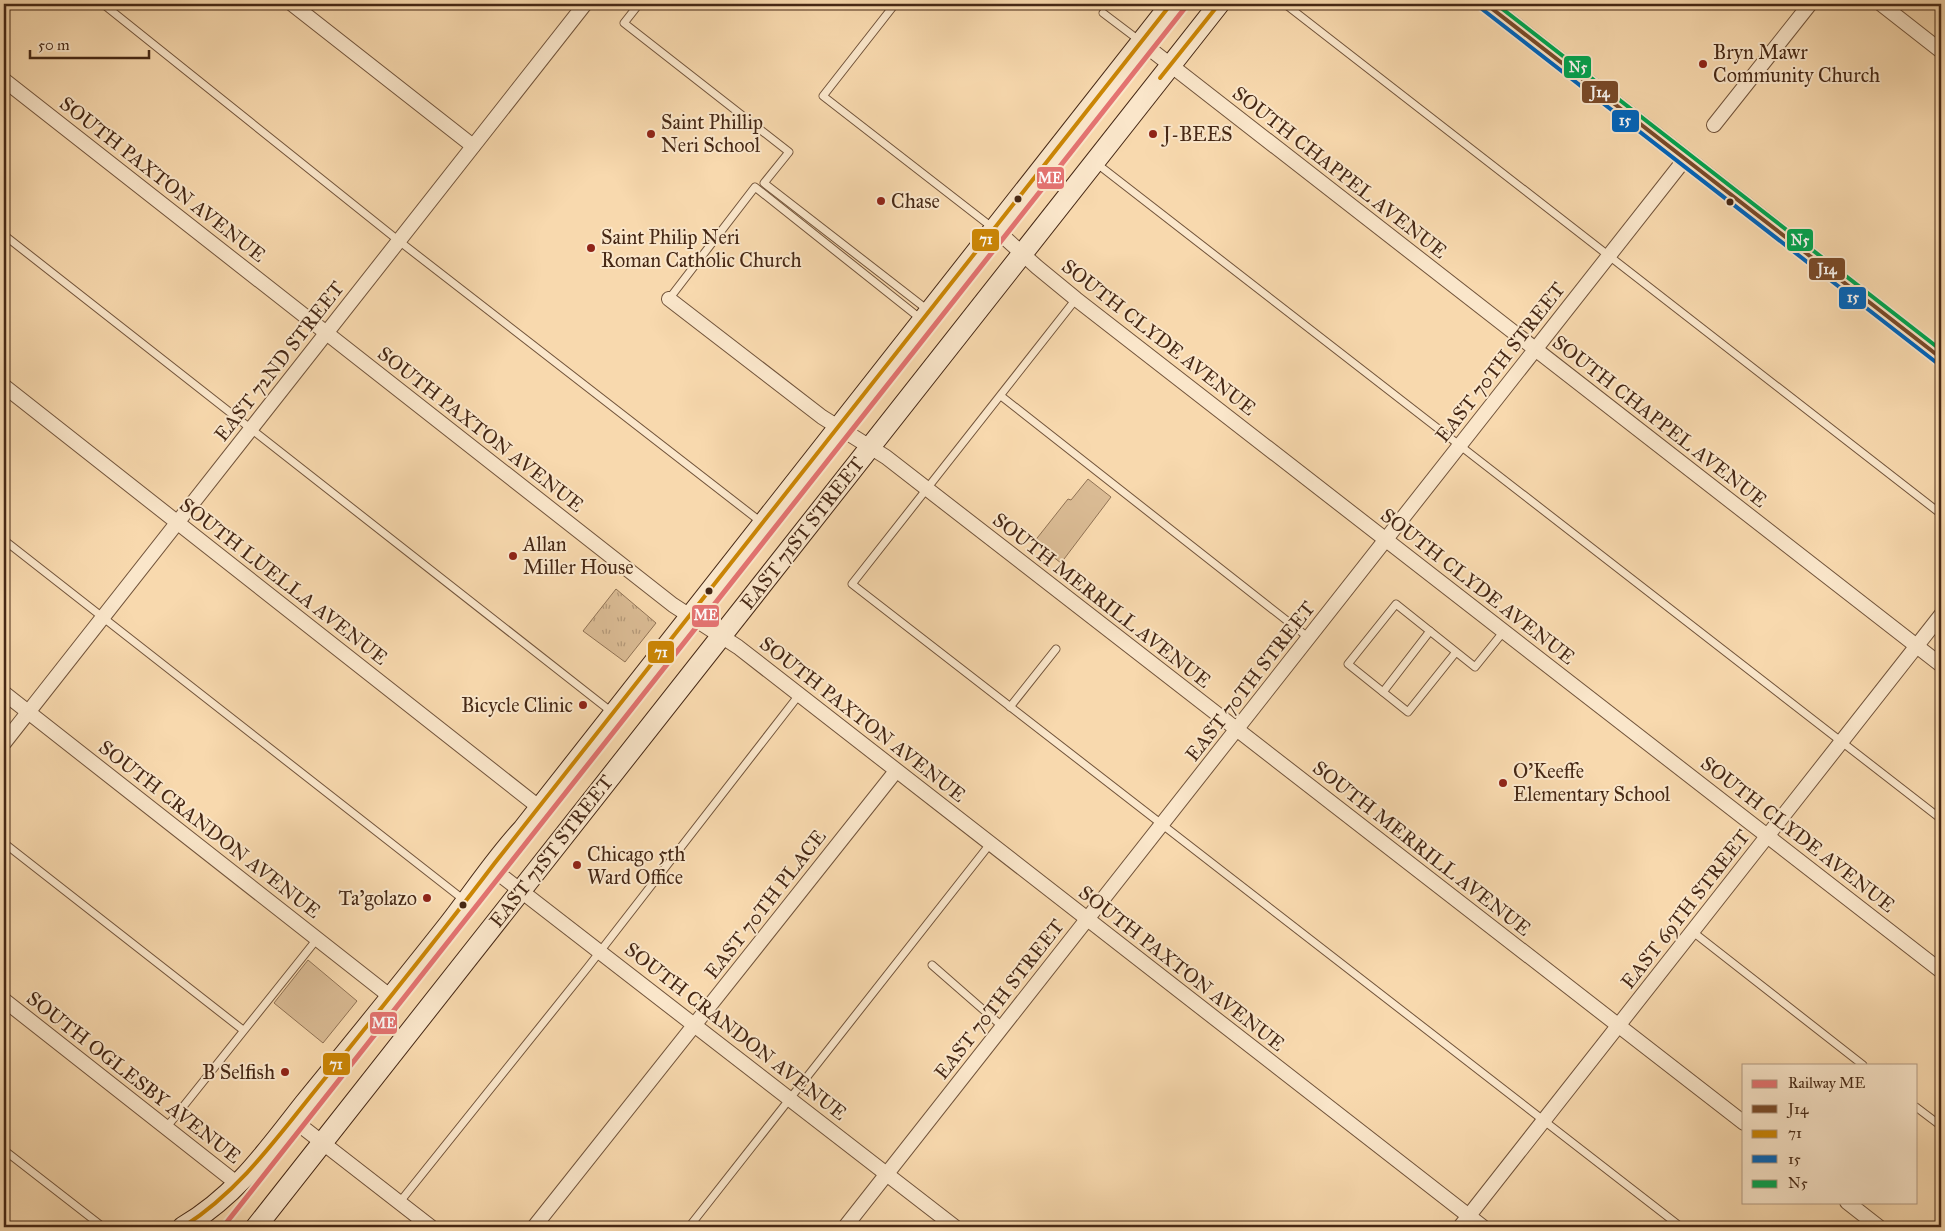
<svg xmlns="http://www.w3.org/2000/svg" width="1945" height="1231" font-family="'IM FELL Great Primer',serif">
<defs>
<pattern id="grass-tufts" width="24" height="20" patternUnits="userSpaceOnUse" patternTransform="scale(1.25)"><rect width="24" height="20" fill="#dabb94"/><path d="M3 7l-1-3M5 7V3M7 7l1-3M15 17l-1-3M17 17v-4M19 17l1-3" fill="none" stroke="#b39878"/></pattern>
</defs>
<rect width="100%" height="100%" fill="#f8d9ae"/>
<filter id="stains"><feTurbulence type="fractalNoise" baseFrequency=".004" numOctaves="4"/><feColorMatrix values="0 0 0 0 .2 0 0 0 0 .09 0 0 0 0 .02 0 0 0 .5 -.17"/></filter>
<radialGradient id="worn" r=".72"><stop offset=".6" stop-color="#630" stop-opacity="0"/><stop offset="1" stop-color="#630" stop-opacity=".3"/></radialGradient>
<polygon fill="url(#grass-tufts)" stroke="#907254" points="616,589 656,623 625,662 583,631"/>
<g fill="#dabb94" stroke="#907254">
<polygon points="1088,479 1111,497 1061,563 1034,542 1068,499 1071,500"/>
<polygon points="308,960 357,1001 323,1043 274,1003"/>
</g>
<g fill="none" stroke-linecap="round" stroke-linejoin="round">
<g stroke="#72543b" stroke-width="9">
<g id="service">
<polyline points="103,4 399,241 761,522"/>
<polyline points="639,4 624,23 789,152 764,183 929,311"/>
<polyline points="895,4 823,96 993,228"/>
<polyline points="1285,4 1941,514"/>
<polyline points="1103,13 1140,41"/>
<polyline points="1096,163 1941,819"/>
<polyline points="4,235 613,713"/>
<polyline points="669,299 755,187 921,319"/>
<polyline points="1076,299 852,584 1681,1227"/>
<polyline points="1001,396 1309,638"/>
<polyline points="4,540 464,900"/>
<polyline points="1456,652 1408,712 1348,664 1396,604 1475,667 1504,631"/>
<polyline points="1383,692 1430,631"/>
<polyline points="1010,707 1056,649"/>
<polyline points="4,843 243,1030"/>
<polyline points="1693,932 1863,1065"/>
<polyline points="932,965 1003,1027"/>
<polyline points="1916,1107 1941,1126"/>
<polyline points="166,1128 317,939"/>
<polyline points="4,1150 103,1227"/>
<polyline points="399,1203 588,967 799,695"/>
<polyline points="689,1227 990,844"/>
</g>
</g>
<g stroke="#72543b" stroke-width="16">
<g id="minor">
<polyline points="292,4 473,146"/>
<polyline points="1881,4 1941,51"/>
<polyline points="1141,42 1941,665"/>
<polyline points="4,80 673,605 738,647 1483,1227"/>
<polyline points="1714,125 1810,4"/>
<polyline points="994,228 1037,267 1076,299 1941,971"/>
<polyline points="669,299 822,417 886,457 1744,1123"/>
<polyline points="4,386 540,808"/>
<polyline points="4,693 391,997"/>
<polyline points="4,743 585,4"/>
<polyline points="490,867 955,1227"/>
<polyline points="4,1000 239,1185"/>
<polyline points="292,1119 431,1227"/>
<polyline points="1847,1202 1879,1227"/>
<polyline points="534,1227 896,771"/>
<polyline points="845,1227 1685,159"/>
<polyline points="1460,1227 1941,615"/>
</g>
</g>
<g stroke="#72543b" stroke-width="20">
<polyline id="tertiary" points="1486,4 1941,358"/>
</g>
<g stroke="#462815" stroke-width="22">
<g id="secondary">
<path d="M183 1227C236 1196 267 1151 304 1104 353 1044 401 985 449 924 474 892 495 859 523 829L1171 4"/>
<polyline points="256,1227 1219,4"/>
</g>
</g>
<use href="#service" stroke="#fae6ca" stroke-width="7"/>
<use href="#minor" stroke="#fae6ca" stroke-width="14"/>
<use href="#tertiary" stroke="#fae6ca" stroke-width="18"/>
<use href="#secondary" stroke="#fae6ca" stroke-width="20"/>
<g stroke="#fae6ca" stroke-width="8">
<polyline id="bus-1" points="1486,4 1941,358"/>
</g>
<g stroke="#fae6ca" stroke-width="8">
<g id="bus-2">
<polyline points="1160,78 1219,4"/>
<path d="M183 1227C242 1189 278 1136 322 1082 380 1010 438 938 494 864L1171 4"/>
</g>
</g>
<g stroke="#fae6ca" stroke-width="8">
<polyline id="bus-3" points="1482,9 1937,363"/>
</g>
<g stroke="#fae6ca" stroke-width="8">
<polyline id="bus-4" points="1496,4 1941,350"/>
</g>
<use href="#bus-1" stroke="#7a4b2a" stroke-width="4"/>
<use href="#bus-2" stroke="#cb8605" stroke-width="4"/>
<use href="#bus-3" stroke="#0065bd" stroke-width="4"/>
<use href="#bus-4" stroke="#00a651" stroke-width="4"/>
<g stroke="#fae6ca" stroke-width="9">
<polyline id="rail-1" points="223,1227 1188,4"/>
</g>
<use href="#rail-1" stroke="#e47371" stroke-width="5"/>
</g>
<g fill="#8f2418" stroke="#fae6ca" stroke-width="2">
<circle cx="1703" cy="64" r="5"/>
<circle cx="651" cy="134" r="5"/>
<circle cx="1153" cy="134" r="5"/>
<circle cx="881" cy="201" r="5"/>
<circle cx="591" cy="248" r="5"/>
<circle cx="513" cy="556" r="5"/>
<circle cx="583" cy="705" r="5"/>
<circle cx="1503" cy="783" r="5"/>
<circle cx="577" cy="865" r="5"/>
<circle cx="427" cy="898" r="5"/>
<circle cx="285" cy="1072" r="5"/>
</g>
<g fill="#462815" stroke="#fae6ca" stroke-width="2">
<circle cx="1018" cy="199" r="4.5"/>
<circle cx="1730" cy="202" r="4.5"/>
<circle cx="709" cy="591" r="4.5"/>
<circle cx="463" cy="905" r="4.5"/>
</g>
<g text-anchor="middle" stroke-width="4" stroke-linejoin="round" paint-order="stroke">
<g font-size="20" fill="#462815" stroke="#fae6ca" text-anchor="start">
<text x="1713" y="59">Bryn Mawr<tspan x="1713" dy="23">Community Church</tspan></text>
<text x="661" y="129">Saint Phillip<tspan x="661" dy="23">Neri School</tspan></text>
<text x="1163" y="141">J-BEES</text>
<text x="891" y="208">Chase</text>
<text x="601" y="244">Saint Philip Neri<tspan x="601" dy="23">Roman Catholic Church</tspan></text>
<text x="523" y="551">Allan<tspan x="523" dy="23">Miller House</tspan></text>
<text x="573" y="712" text-anchor="end">Bicycle Clinic</text>
<text x="1513" y="778">O'Keeffe<tspan x="1513" dy="23">Elementary School</tspan></text>
<text x="587" y="861">Chicago 5th<tspan x="587" dy="23">Ward Office</tspan></text>
<text x="417" y="905" text-anchor="end">Ta'golazo</text>
<text x="275" y="1079" text-anchor="end">B Selfish</text>
</g>
<g font-size="20" fill="#462815" stroke="#fae6ca">
<text transform="translate(1340 172) rotate(38)" y="7">SOUTH CHAPPEL AVENUE</text>
<text transform="translate(163 179) rotate(38)" y="7">SOUTH PAXTON AVENUE</text>
<text transform="translate(1159 337) rotate(38)" y="7">SOUTH CLYDE AVENUE</text>
<text transform="translate(279 361) rotate(-52)" y="7">EAST 72ND STREET</text>
<text transform="translate(1500 362) rotate(-52)" y="7">EAST 70TH STREET</text>
<text transform="translate(1660 421) rotate(38)" y="7">SOUTH CHAPPEL AVENUE</text>
<text transform="translate(481 429) rotate(38)" y="7">SOUTH PAXTON AVENUE</text>
<text transform="translate(802 533) rotate(-52)" y="7">EAST 71ST STREET</text>
<text transform="translate(284 581) rotate(38)" y="7">SOUTH LUELLA AVENUE</text>
<text transform="translate(1478 586) rotate(38)" y="7">SOUTH CLYDE AVENUE</text>
<text transform="translate(1102 600) rotate(38)" y="7">SOUTH MERRILL AVENUE</text>
<text transform="translate(1250 681) rotate(-52)" y="7">EAST 70TH STREET</text>
<text transform="translate(863 719) rotate(38)" y="7">SOUTH PAXTON AVENUE</text>
<text transform="translate(210 829) rotate(38)" y="7">SOUTH CRANDON AVENUE</text>
<text transform="translate(1798 834) rotate(38)" y="7">SOUTH CLYDE AVENUE</text>
<text transform="translate(1422 848) rotate(38)" y="7">SOUTH MERRILL AVENUE</text>
<text transform="translate(551 851) rotate(-52)" y="7">EAST 71ST STREET</text>
<text transform="translate(765 904) rotate(-52)" y="7">EAST 70TH PLACE</text>
<text transform="translate(1685 909) rotate(-52)" y="7">EAST 69TH STREET</text>
<text transform="translate(1182 968) rotate(38)" y="7">SOUTH PAXTON AVENUE</text>
<text transform="translate(999 999) rotate(-52)" y="7">EAST 70TH STREET</text>
<text transform="translate(736 1031) rotate(38)" y="7">SOUTH CRANDON AVENUE</text>
<text transform="translate(134 1077) rotate(38)" y="7">SOUTH OGLESBY AVENUE</text>
</g>
</g>
<g stroke="#fae6ca" stroke-width="2">
<rect x="1563" y="55" width="29" height="24" rx="5" fill="#00a651"/>
<rect x="1581" y="80" width="38" height="24" rx="5" fill="#7a4b2a"/>
<rect x="1611" y="109" width="29" height="24" rx="5" fill="#0065bd"/>
<rect x="1036" y="166" width="29" height="24" rx="5" fill="#e47371"/>
<rect x="971" y="228" width="29" height="24" rx="5" fill="#cb8605"/>
<rect x="1786" y="228" width="28" height="24" rx="5" fill="#00a651"/>
<rect x="1808" y="257" width="38" height="24" rx="5" fill="#7a4b2a"/>
<rect x="1838" y="286" width="29" height="24" rx="5" fill="#0065bd"/>
<rect x="691" y="604" width="29" height="24" rx="5" fill="#e47371"/>
<rect x="647" y="640" width="28" height="24" rx="5" fill="#cb8605"/>
<rect x="369" y="1011" width="29" height="24" rx="5" fill="#e47371"/>
<rect x="322" y="1052" width="29" height="24" rx="5" fill="#cb8605"/>
</g>
<g font-size="14" text-anchor="middle" font-weight="bold" fill="#fff">
<text x="1578" y="72">N5</text>
<text x="1600" y="97">J14</text>
<text x="1625" y="125">15</text>
<text x="1050" y="183">ME</text>
<text x="986" y="244">71</text>
<text x="1800" y="245">N5</text>
<text x="1827" y="274">J14</text>
<text x="1853" y="302">15</text>
<text x="706" y="620">ME</text>
<text x="661" y="657">71</text>
<text x="384" y="1028">ME</text>
<text x="336" y="1069">71</text>
</g>
<rect width="1945" height="1231" fill="none" stroke="#f8d9ae" stroke-width="20"/>
<rect x="5" y="5" width="1935" height="1221" fill="none" stroke="#462815" stroke-width="2.5"/>
<rect x="10" y="10" width="1925" height="1211" fill="none" stroke="#462815"/>
<rect x="1742" y="1064" width="175" height="140" fill="#fae6ca" stroke="#b29a82"/>
<rect x="1752" y="1080" width="25" height="8" fill="#e47371" stroke="#b29a82"/>
<text x="1788" y="1088" font-size="15" fill="#462815">Railway ME</text>
<rect x="1752" y="1105" width="25" height="8" fill="#7a4b2a" stroke="#b29a82"/>
<text x="1788" y="1114" font-size="15" fill="#462815">J14</text>
<rect x="1752" y="1130" width="25" height="8" fill="#cb8605" stroke="#b29a82"/>
<text x="1788" y="1138" font-size="15" fill="#462815">71</text>
<rect x="1752" y="1155" width="25" height="8" fill="#0065bd" stroke="#b29a82"/>
<text x="1788" y="1164" font-size="15" fill="#462815">15</text>
<rect x="1752" y="1180" width="25" height="8" fill="#00a651" stroke="#b29a82"/>
<text x="1788" y="1188" font-size="15" fill="#462815">N5</text>
<path d="M30 50v8h119v-8" fill="none" stroke="#462815" stroke-width="2.5"/>
<text x="38" y="50" font-size="15" fill="#462815" stroke="#fae6ca" stroke-width="4" paint-order="stroke">50 m</text>
<rect width="100%" height="100%" filter="url(#stains)"/>
<rect width="100%" height="100%" fill="url(#worn)"/>
</svg>
